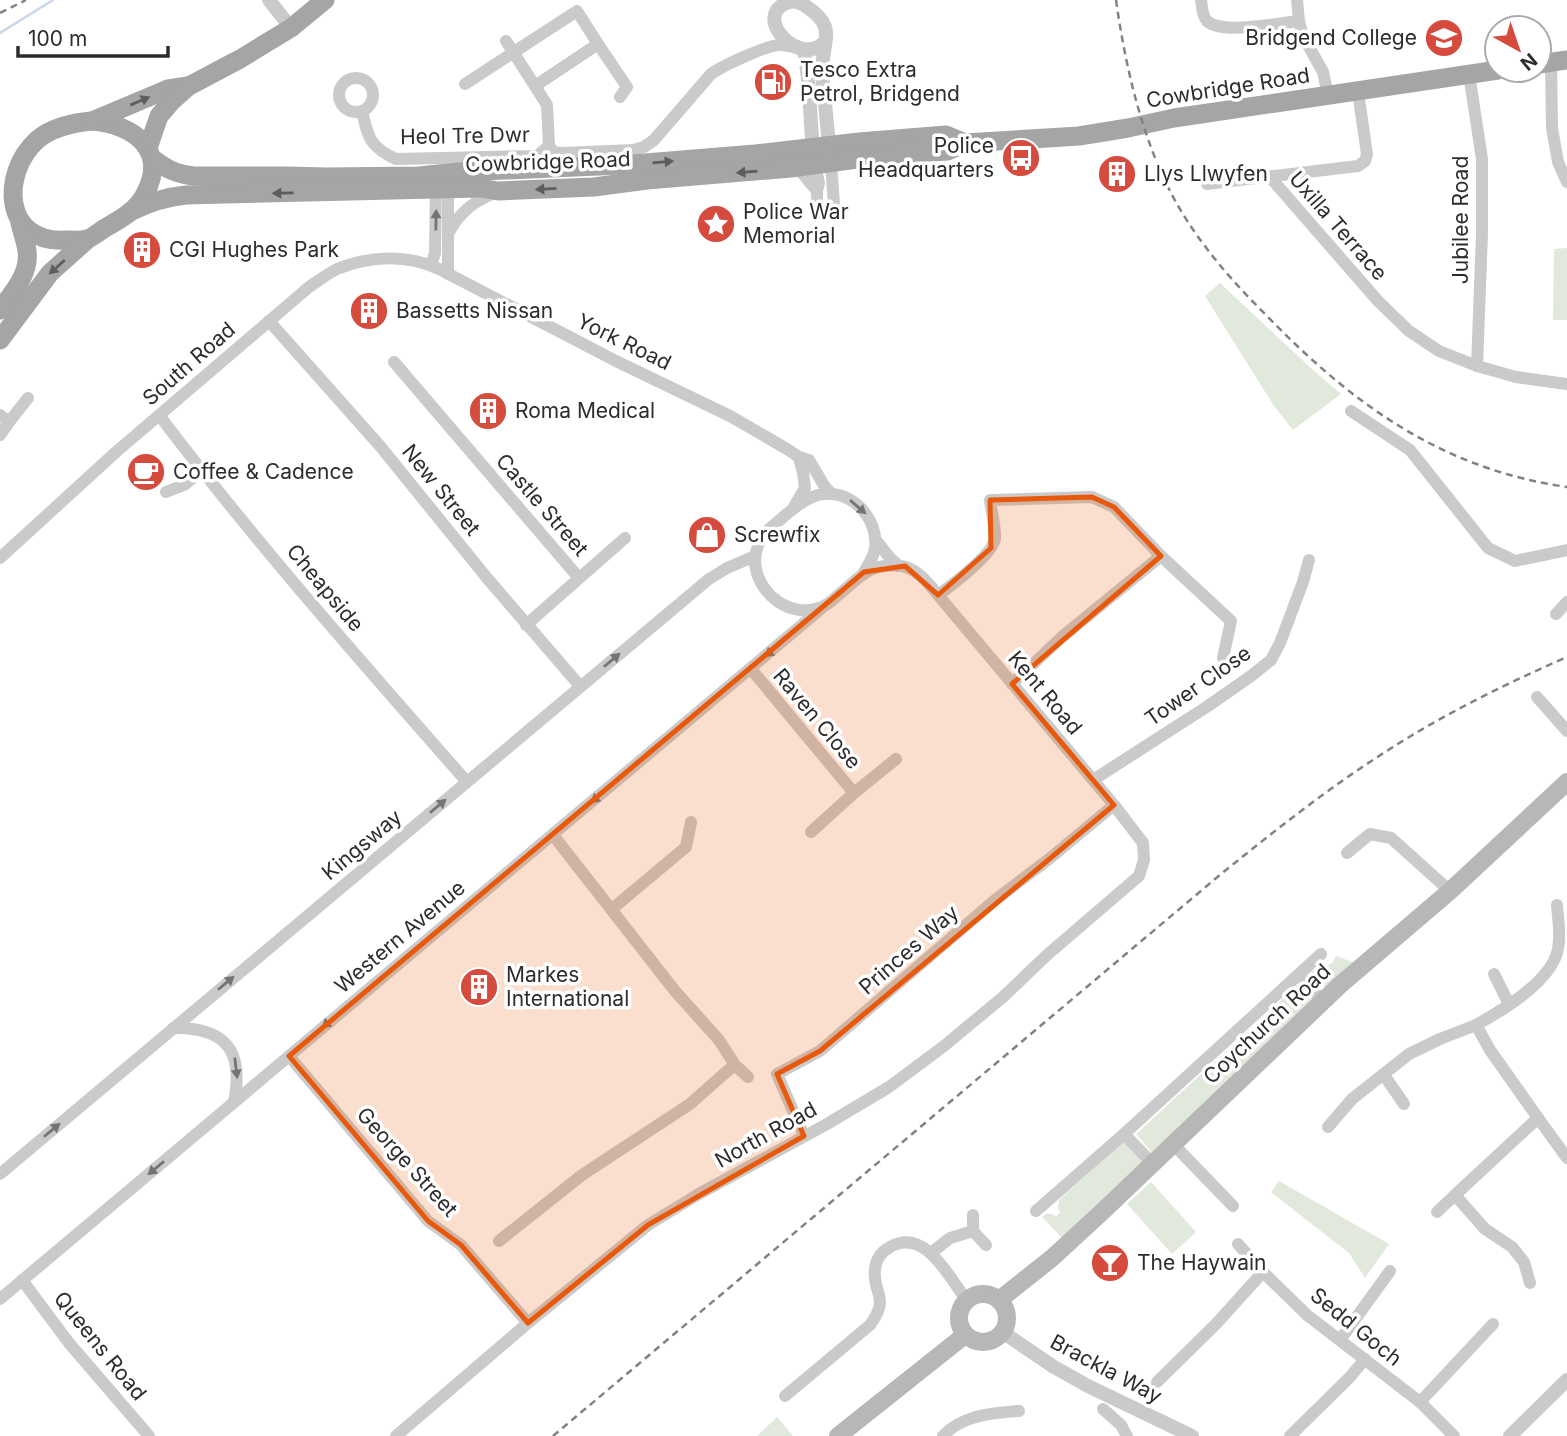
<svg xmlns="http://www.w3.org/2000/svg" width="1567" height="1436" font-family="Inter,sans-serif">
<rect width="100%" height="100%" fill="#fff"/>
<g fill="#e0e9db">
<polygon points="1567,248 1567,320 1553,320 1554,249"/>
<polygon points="1220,283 1313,370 1341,394 1293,430 1274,406 1205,296"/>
<polygon points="1336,956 1355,963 1326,988 1321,983 1316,987 1307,977 1308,975 1321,963 1328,965 1332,963"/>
<polygon points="1299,984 1316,1002 1155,1156 1136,1134"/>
<path d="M1125 1140 1148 1165 1066 1242 1042 1217C1047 1212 1050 1213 1056 1216L1060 1213 1058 1208 1059 1200Z"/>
<polygon points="1279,1181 1389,1244 1365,1278 1349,1253 1271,1192"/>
<polygon points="1151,1182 1196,1232 1172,1254 1127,1204"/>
<polygon points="777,1417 793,1436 757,1436"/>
</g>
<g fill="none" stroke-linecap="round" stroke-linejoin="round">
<polyline stroke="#c9d7e7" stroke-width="2.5" points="0,33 53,0"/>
<g stroke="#cacaca" stroke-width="12">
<path d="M1201 0C1202 6 1202 16 1207 21 1222 35 1279 23 1299 21"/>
<polyline points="1297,0 1299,21 1303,36 1323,72 1328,95"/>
<polyline points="506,41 535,86"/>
<polyline points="598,44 627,87 620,97"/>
<polyline points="1551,62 1552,128 1558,162 1567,182"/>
<polyline points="1469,74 1482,159 1482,234 1477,366"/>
<circle cx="356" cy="95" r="17"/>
<polyline points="465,84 577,11 598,44 535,86 547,105 549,146"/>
<path d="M362 111C368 138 370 147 396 159L537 156 549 146 554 152 562 153 633 150 644 147 654 140 711 74C722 66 767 45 780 45 786 45 792 47 797 48"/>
<polyline points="831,163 834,205"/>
<polyline points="815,165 819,183 817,191 817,205"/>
<polyline points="792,168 802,173 817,191"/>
<polyline points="1269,176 1378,301 1409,331 1439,351 1477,366 1516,377 1567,384"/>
<polyline points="1207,184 1358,166 1365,161 1367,154 1358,92"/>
<path d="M449 232C460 212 474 201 495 193"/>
<polyline points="431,265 435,253 436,182"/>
<polyline points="448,274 448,184"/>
<polyline points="269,321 380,446 487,578 580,686"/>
<polyline points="394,362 579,578"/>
<polyline points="1351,411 1410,450 1488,548 1515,561 1567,550"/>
<polyline points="0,415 9,422 0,435"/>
<path d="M159 415C255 542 362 662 467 782"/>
<polyline points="9,422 28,398"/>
<polyline points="166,492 184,485 201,471"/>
<polyline points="795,505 805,488 803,473 799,457"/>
<polyline points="875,539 890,558 899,566"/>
<polyline points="1161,556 1231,621 1223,658"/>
<path d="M0 558 116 452 309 287C318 281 327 274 337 269 370 256 406 254 439 269L616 361 730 416 787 449 799 457 809 460 825 487 831 493"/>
<path d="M938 595C952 585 992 555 995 539 996 529 991 510 990 500L1092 497 1114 507 1161 556 1063 636 1012 684"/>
<polyline points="1556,614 1567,602"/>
<polyline points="526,625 625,538"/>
<polyline points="751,669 854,793"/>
<polyline points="1537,697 1567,731"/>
<polyline points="1093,780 1208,706 1251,676 1271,660 1280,643 1303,582 1309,560"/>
<polyline points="811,832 854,793 896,759"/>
<polyline points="1347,853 1370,834 1391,838 1450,891"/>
<polyline points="612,909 686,847 691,822"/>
<polyline points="1494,974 1509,1004"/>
<polyline points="1298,975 1321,954"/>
<path d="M1476 1025C1503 1010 1552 981 1558 949 1561 935 1558 919 1557 905"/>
<path d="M173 1028C227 1027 244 1052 234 1102"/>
<polyline points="289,1056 428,1221 461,1245 528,1323"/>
<polyline points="735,1065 748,1077"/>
<polyline points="1384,1075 1404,1104"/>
<polyline points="1328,1127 1352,1099 1409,1054 1440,1039 1476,1025 1490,1050 1538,1118"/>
<polyline points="1124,1134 1153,1164"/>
<polyline points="804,1136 777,1074 820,1051 995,900 1049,859 1114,805"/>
<polyline points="1174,1145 1233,1206"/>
<polyline points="0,1174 709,579 727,568 755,556"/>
<polyline points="1036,1211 1124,1134 1298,975 1323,1001"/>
<polyline points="1437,1212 1455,1195"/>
<polyline points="973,1215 973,1231 986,1245"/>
<polyline points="499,1241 582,1175 690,1104 725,1073 735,1065 719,1040 675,991 553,835"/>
<polyline points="1238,1244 1263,1272 1307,1315 1420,1402 1454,1436"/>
<polyline points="931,1253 950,1238 973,1231"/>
<polyline points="22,1280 69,1343 149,1436"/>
<polyline points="1530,1283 1524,1262 1512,1247 1485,1229 1455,1195 1538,1118 1567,1158"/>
<polyline points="0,1299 822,608"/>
<polyline points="1340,1340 1390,1271"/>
<polyline points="1157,1382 1216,1324 1263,1272"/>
<path d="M785 1396 870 1325C891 1296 872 1295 875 1269 876 1259 881 1252 890 1247 925 1227 948 1276 966 1299"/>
<polyline points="1420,1402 1493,1324"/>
<polyline points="1103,1409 1121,1425 1127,1436"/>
<path d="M396 1436 528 1323 648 1225 697 1195 827 1124 889 1087 944 1046 1003 997 1047 955 1139 876 1144 860 1143 843 1114 805 938 595C929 584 917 568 901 566 868 562 860 578 837 596 833 600 828 604 824 606 792 621 756 594 755 561 755 547 763 534 774 525 787 514 801 500 818 495 849 487 879 517 875 548 874 557 868 565 864 572"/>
<path d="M943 1436C962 1415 992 1413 1019 1411"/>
<polyline points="1290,1436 1349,1378 1365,1359"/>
</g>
<g stroke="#cacaca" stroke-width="14">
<polyline points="269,0 291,28"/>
<path d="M825 42C821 45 817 49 811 49 790 53 758 19 784 4 792 0 797 1 804 5 839 27 822 39 822 72L830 155"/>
<path d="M804 50C811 85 809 120 814 156"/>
<polyline points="1004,1333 1054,1367 1088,1386 1192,1436"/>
<polyline points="1510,1436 1567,1380"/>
</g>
<g stroke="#b7b7b7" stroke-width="18">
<circle cx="983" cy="1318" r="24"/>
<polyline points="999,1300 1052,1258 1102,1212 1340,985 1450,891 1567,782"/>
<polyline points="838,1436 965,1335"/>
</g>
<g stroke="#a5a5a5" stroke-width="19">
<polyline points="1539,64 1567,60"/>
<path d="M92 121C132 124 169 149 145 194 137 210 121 219 105 228 100 231 93 237 87 239 81 241 72 240 66 240 3 244 0 174 37 140 52 127 72 123 92 121Z"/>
<polyline points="92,121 168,89 188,86"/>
<polyline points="148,148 159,116 171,102 189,86 240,59 291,28 325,0"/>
<path d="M152 158C166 169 176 174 194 176H286L327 177 419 176 459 172 621 165 755 154 859 142 946 135 965 143"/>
<path d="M132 211C150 202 166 197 186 195L436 189 480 188 498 191 594 187 647 180 791 168 894 154 948 151 965 143 1079 136 1128 128 1174 118 1498 70"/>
<path d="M0 310C13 292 30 274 27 251 26 242 22 232 20 223"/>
<polyline points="0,340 50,273 88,239"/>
</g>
<g stroke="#828282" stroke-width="2.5" stroke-dasharray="7 5" stroke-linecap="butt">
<path d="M1116 0C1125 64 1141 135 1171 193 1195 239 1229 278 1265 314 1351 403 1441 469 1567 487"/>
<polyline points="0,13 26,0"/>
<path d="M553 1436 1221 874C1272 833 1322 793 1376 758 1436 718 1501 686 1567 657"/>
</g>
</g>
<defs><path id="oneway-solid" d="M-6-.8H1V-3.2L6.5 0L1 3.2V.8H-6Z" transform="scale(1.75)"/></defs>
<g fill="#5d5d5d">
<use href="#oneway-solid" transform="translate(140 101) rotate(-23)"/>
<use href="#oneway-solid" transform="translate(663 162) rotate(-5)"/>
<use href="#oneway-solid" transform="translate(747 172) rotate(175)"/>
<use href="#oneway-solid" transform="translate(546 189) rotate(177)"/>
<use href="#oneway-solid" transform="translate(283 193) rotate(179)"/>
<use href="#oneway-solid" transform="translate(57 267) rotate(138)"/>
</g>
<g fill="#747474">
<use href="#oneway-solid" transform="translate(436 220) rotate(-89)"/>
<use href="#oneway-solid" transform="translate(858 507) rotate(41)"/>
<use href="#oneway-solid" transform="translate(773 650) rotate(140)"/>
<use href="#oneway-solid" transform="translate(612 660) rotate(-40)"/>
<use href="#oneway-solid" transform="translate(599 796) rotate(140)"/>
<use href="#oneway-solid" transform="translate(438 806) rotate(-40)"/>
<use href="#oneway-solid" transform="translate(226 983) rotate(-40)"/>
<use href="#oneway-solid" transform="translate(330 1021) rotate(140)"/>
<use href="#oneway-solid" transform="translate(236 1068) rotate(83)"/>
<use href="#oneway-solid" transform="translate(52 1130) rotate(-40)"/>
<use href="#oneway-solid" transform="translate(156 1168) rotate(140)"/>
</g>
<path fill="#e8590c" fill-opacity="0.2" stroke="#e8590c" stroke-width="5" stroke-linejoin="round" d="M1092 497 1114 507 1161 556 1012 684 1114 805 820 1051 777 1074 804 1136 648 1225 528 1323 461 1245 428 1221 289 1056 864 572 905 566 938 595 991 548 990 500Z"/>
<defs>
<g id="university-disc" transform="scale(2.0125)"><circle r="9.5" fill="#d54b3e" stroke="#fff"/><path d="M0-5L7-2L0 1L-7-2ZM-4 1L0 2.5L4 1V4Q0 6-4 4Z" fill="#fff"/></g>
<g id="fuel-disc" transform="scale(2.0125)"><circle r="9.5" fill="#d54b3e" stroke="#fff"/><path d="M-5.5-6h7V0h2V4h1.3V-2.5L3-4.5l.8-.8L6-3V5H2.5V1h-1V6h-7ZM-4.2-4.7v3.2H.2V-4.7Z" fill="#fff"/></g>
<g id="bus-disc" transform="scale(2.0125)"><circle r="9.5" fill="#d54b3e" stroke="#fff"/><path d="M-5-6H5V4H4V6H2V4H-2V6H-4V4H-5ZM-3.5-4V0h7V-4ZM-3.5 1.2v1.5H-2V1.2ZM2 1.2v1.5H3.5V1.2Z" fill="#fff"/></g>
<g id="building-disc" transform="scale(2.0125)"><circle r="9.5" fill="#d54b3e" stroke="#fff"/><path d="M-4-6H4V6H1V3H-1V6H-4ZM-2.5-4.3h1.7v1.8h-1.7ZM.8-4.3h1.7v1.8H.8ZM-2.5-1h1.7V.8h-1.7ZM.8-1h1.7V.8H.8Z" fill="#fff"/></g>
<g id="sight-disc" transform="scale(2.0125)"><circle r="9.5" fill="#d54b3e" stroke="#fff"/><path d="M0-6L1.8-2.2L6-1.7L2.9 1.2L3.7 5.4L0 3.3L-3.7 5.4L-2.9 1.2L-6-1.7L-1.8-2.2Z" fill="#fff"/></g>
<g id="cafe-disc" transform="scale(2.0125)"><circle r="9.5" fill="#d54b3e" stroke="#fff"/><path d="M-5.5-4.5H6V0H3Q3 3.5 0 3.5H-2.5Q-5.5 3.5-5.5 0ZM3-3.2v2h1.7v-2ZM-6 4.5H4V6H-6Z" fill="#fff"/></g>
<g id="shop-disc" transform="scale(2.0125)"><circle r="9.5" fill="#d54b3e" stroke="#fff"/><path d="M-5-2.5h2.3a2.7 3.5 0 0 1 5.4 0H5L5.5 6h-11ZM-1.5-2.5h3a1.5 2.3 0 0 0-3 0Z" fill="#fff"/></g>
<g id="bar-disc" transform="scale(2.0125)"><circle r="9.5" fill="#d54b3e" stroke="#fff"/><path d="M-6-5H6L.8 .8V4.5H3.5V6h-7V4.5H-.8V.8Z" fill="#fff"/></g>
</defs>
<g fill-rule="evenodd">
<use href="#university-disc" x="1444" y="38"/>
<use href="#fuel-disc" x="773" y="82"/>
<use href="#bus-disc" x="1021" y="158"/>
<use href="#building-disc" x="1117" y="174"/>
<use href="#sight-disc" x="716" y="224"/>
<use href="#building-disc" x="142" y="250"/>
<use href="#building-disc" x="369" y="311"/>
<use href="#building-disc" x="488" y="411"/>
<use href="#cafe-disc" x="146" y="472"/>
<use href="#shop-disc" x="707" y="535"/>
<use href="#building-disc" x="479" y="987"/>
<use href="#bar-disc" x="1110" y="1263"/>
</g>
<g text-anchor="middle" stroke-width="7" stroke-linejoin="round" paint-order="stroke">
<g font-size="21" fill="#2d2d2d" stroke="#fff" text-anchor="start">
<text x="1417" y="45" text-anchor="end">Bridgend College</text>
<text x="800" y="77">Tesco Extra<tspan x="800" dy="24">Petrol, Bridgend</tspan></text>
<text x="994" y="153" text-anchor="end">Police<tspan x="994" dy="24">Headquarters</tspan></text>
<text x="1144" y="181">Llys Llwyfen</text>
<text x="743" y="219">Police War<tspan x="743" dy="24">Memorial</tspan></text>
<text x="169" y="257">CGI Hughes Park</text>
<text x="396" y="318">Bassetts Nissan</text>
<text x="515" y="418">Roma Medical</text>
<text x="173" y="479">Coffee &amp; Cadence</text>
<text x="734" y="542">Screwfix</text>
<text x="506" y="982">Markes<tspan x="506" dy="24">International</tspan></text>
<text x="1137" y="1270">The Haywain</text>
</g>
<g font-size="21" fill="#2d2d2d" stroke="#fff">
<text transform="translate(1228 88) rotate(-9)" y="7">Cowbridge Road</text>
<text transform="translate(465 136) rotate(-1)" y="7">Heol Tre Dwr</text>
<text transform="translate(548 162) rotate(-2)" y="7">Cowbridge Road</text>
<text transform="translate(1461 220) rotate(-90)" y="7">Jubilee Road</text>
<text transform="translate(1338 226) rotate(49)" y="7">Uxilla Terrace</text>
<text transform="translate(624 342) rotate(26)" y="7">York Road</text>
<text transform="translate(189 364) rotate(-41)" y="7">South Road</text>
<text transform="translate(441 490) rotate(51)" y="7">New Street</text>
<text transform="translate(542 505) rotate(49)" y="7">Castle Street</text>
<text transform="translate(325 588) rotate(50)" y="7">Cheapside</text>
<text transform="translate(1198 686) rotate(-35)" y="7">Tower Close</text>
<text transform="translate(1045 693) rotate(50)" y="7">Kent Road</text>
<text transform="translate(817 719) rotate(50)" y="7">Raven Close</text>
<text transform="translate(362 845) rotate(-40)" y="7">Kingsway</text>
<text transform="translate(400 937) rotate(-40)" y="7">Western Avenue</text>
<text transform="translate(909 950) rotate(-41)" y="7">Princes Way</text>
<text transform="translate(1267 1024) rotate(-43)" y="7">Coychurch Road</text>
<text transform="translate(766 1135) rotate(-29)" y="7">North Road</text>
<text transform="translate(407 1162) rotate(48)" y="7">George Street</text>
<text transform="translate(1356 1327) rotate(39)" y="7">Sedd Goch</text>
<text transform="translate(100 1346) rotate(51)" y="7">Queens Road</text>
<text transform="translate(1106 1369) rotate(28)" y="7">Brackla Way</text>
</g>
</g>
<g transform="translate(1518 49) rotate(140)"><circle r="33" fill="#ffffff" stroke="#ababab" stroke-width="2"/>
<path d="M0-5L12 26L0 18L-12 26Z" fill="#d54b3e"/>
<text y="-10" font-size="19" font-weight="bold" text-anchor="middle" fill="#2d2d2d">N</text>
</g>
<path d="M18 46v10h150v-10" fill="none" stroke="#2d2d2d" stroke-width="3.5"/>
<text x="28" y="46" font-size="21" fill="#2d2d2d" stroke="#ffffff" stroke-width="5" paint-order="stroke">100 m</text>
</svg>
